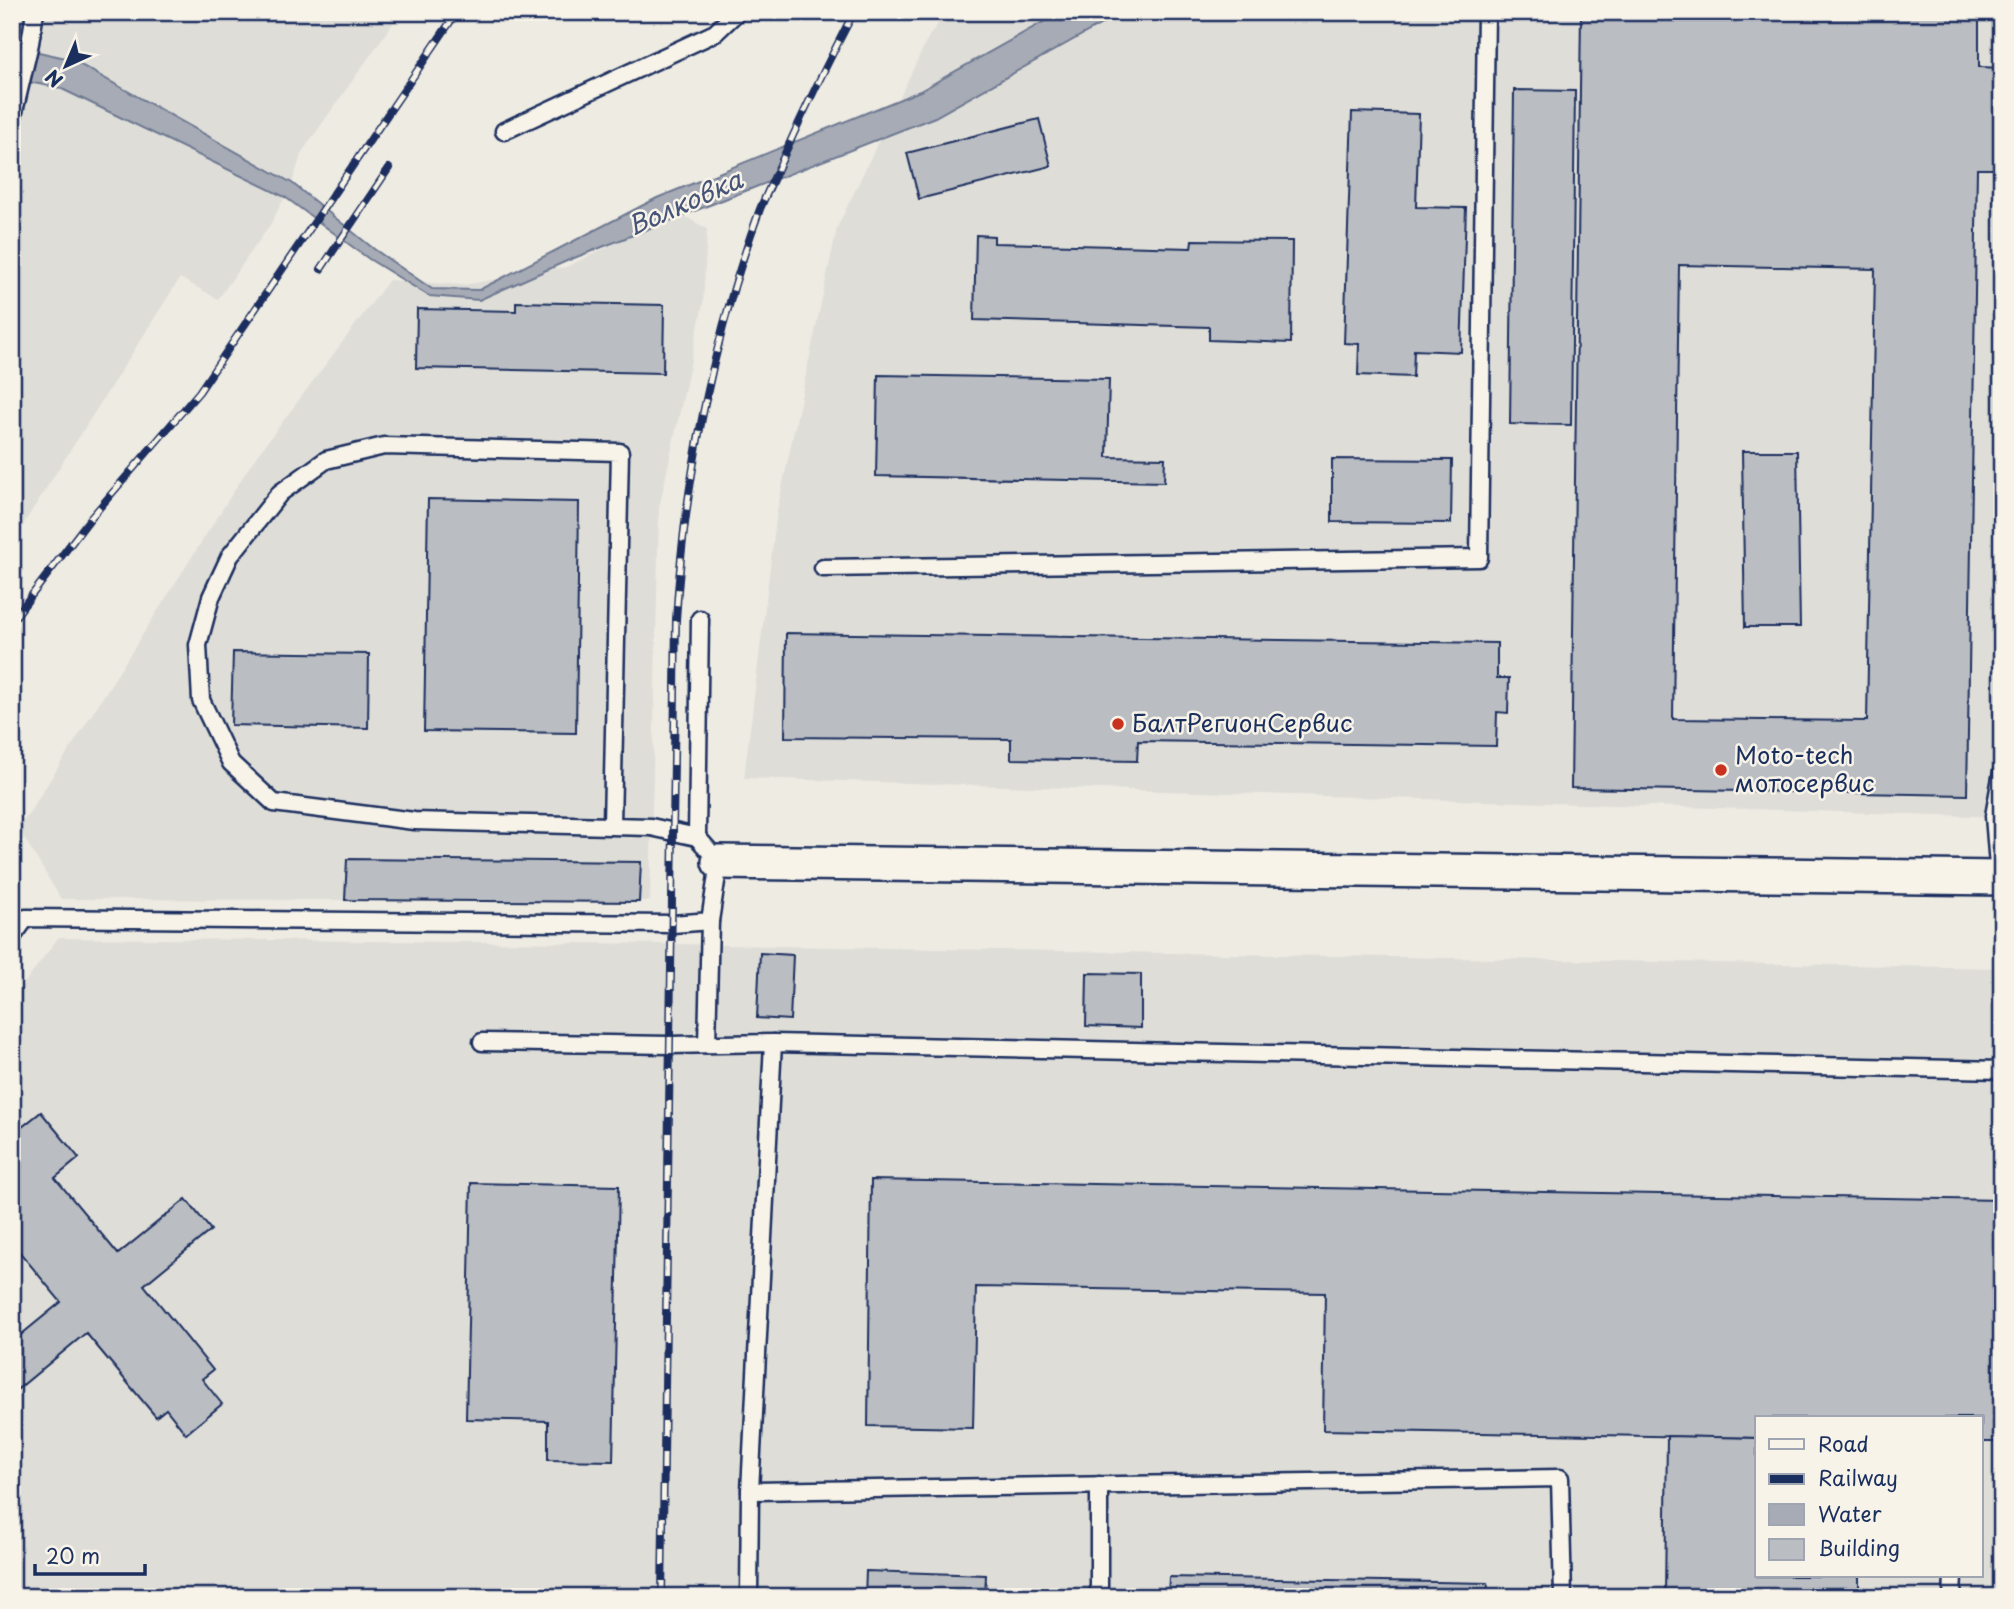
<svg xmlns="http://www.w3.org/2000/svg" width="2014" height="1609" font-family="'Playpen Sans',sans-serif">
<rect width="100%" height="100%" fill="#eeebe2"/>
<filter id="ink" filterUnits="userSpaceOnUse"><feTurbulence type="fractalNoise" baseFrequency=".0143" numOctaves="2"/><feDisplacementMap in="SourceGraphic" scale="14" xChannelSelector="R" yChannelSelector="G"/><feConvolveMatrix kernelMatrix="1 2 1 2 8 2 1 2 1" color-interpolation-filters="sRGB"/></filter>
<g filter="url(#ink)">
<g fill="#deddd8" fill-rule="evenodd">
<polygon points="12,12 401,12 302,152 292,183 270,225 218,299 180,278 12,542"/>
<polygon points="947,12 2002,12 2002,817 744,778 777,511 837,228 929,36"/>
<polygon points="679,213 707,229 703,305 659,508 650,901 61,899 19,829 253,461 389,280 463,285 566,267"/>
<path d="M58 938 672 944 2002 968V1597H12V1000ZM1757 1418H1981V1576H1757Z"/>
</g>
<polygon fill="#a6abb5" stroke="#6e7992" stroke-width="2" points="1061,12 1123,12 935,117 569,260 479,300 429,296 369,259 285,197 60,88 12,79 12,46 70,59 292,183 374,249 432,289 479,290 657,198 920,91"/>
<g fill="#babdc2" stroke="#1b2f5e" stroke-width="2" fill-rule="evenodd">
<path d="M1581 12H1979V67L2002 68V169H1977L1967 795 1571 788ZM1679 265 1875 269 1867 721 1673 719Z"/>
<polygon points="1514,90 1575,91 1571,425 1510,424"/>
<polygon points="1352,112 1419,114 1416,207 1466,208 1461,352 1414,350 1413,377 1358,375 1359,344 1344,343"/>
<polygon points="1039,119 1051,166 919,199 907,153"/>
<polygon points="976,235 994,236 994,243 1191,248 1192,240 1292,241 1291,343 1209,340 1209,327 974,320"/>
<polygon points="516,302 664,305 663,373 416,368 417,309 516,311"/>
<polygon points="878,375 1109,379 1107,457 1165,458 1164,482 876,476"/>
<polygon points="1742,451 1797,451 1800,627 1745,627"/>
<polygon points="1332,459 1452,460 1451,523 1332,522"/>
<polygon points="428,499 579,502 576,733 424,731"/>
<polygon points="786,633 1497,643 1497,678 1509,678 1508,713 1497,712 1496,746 1138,741 1137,761 1011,759 1011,739 785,737"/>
<polygon points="233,652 369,654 368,728 231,725"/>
<polygon points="347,859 641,862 639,902 345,900"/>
<polygon points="760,953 793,955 790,1020 757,1018"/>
<polygon points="1087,973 1141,974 1141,1028 1086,1026"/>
<polygon points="41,1112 79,1158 55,1178 118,1254 186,1199 211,1230 144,1285 213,1370 202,1379 222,1404 186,1434 166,1409 156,1417 86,1333 18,1389 12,1382 12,1342 61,1302 12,1243 12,1135"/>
<polygon points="871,1180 2002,1200 2002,1442 1981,1442 1981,1418 1757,1418 1757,1438 1323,1430 1325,1293 976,1287 973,1428 868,1426"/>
<polygon points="471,1183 619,1186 613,1461 548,1460 548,1421 466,1419"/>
<polygon points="1667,1436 1757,1438 1757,1576 1859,1576 1859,1597 1665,1597"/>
<polygon points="866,1571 986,1575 985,1597 865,1597"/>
<polygon points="1169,1577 1488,1583 1487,1597 1168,1597"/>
</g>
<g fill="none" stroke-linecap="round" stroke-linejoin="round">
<g stroke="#1b2f5e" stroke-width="21">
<g id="lane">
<polyline points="12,120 30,43 35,12"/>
<polyline points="504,131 715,33 737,12"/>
<polyline points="823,568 1479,558 1486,12"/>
<polyline points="697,837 700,619"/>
<polyline points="1999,878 1994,816 2002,772"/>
<polyline points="12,937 26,918 673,924 710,921 719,862 697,837 651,827 414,821 274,803 231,763 201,700 198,645 211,597 230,556 280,493 326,460 384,446 620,452 612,825"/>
<polyline points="482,1042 670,1045 773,1043 2002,1070"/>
<polyline points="707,1044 710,921"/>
<polyline points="1099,1485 1099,1597"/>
<polyline points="750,1491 1560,1478 1563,1597"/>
<polyline points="749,1597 750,1491 773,1043"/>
<polyline points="1952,1597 1953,1576"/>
</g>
</g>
<g stroke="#1b2f5e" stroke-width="38">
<polyline id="street" points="719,862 2002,878"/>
</g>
<use href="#lane" stroke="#f7f3e8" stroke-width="16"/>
<use href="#street" stroke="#f7f3e8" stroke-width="33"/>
<g stroke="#1b2f5e" stroke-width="8">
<g id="rail">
<polyline points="321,269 389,168"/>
<polyline points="12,621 89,520 199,392 457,12"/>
<path d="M662 1597 676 620C684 484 713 337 760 209 768 190 778 170 786 151 807 104 830 58 854 12"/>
</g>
</g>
<use href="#rail" stroke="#f7f3e8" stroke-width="5" stroke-dasharray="16" stroke-linecap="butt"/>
</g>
</g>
<g fill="#c8321e" stroke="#f7f3e8" stroke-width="2.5">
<circle cx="1118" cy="724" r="7"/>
<circle cx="1721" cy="770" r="7"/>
</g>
<g text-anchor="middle" stroke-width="5" stroke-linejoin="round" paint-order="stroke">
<g font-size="24" fill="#1b2f5e" stroke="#f7f3e8" text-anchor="start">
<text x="1132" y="732">БалтРегионСервис</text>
<text x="1735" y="764">Moto-tech<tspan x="1735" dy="28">мотосервис</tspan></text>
</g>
<g font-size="26" font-style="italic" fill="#455478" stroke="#f7f3e8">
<text transform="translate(685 203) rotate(-24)" y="9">Волковка</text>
</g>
</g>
<rect width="2014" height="1609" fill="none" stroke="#f7f3e8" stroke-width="42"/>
<rect x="21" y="21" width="1972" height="1567" fill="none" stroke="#1b2f5e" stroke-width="2.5" filter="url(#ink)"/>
<rect x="1755" y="1416" width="228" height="161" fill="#f7f3e8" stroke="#9fa5b1" stroke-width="2"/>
<rect x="1769" y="1439" width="35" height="10" fill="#f7f3e8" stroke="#9fa5b1" stroke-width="2"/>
<text x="1818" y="1452" font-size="21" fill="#1b2f5e">Road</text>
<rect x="1769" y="1474" width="35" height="10" fill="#1b2f5e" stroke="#9fa5b1" stroke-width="2"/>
<text x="1818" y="1486" font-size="21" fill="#1b2f5e">Railway</text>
<rect x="1769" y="1504" width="35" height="21" fill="#a6abb5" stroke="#9fa5b1" stroke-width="2"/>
<text x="1818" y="1522" font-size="21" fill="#1b2f5e">Water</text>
<rect x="1769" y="1539" width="35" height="21" fill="#babdc2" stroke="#9fa5b1" stroke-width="2"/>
<text x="1818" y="1556" font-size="21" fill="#1b2f5e">Building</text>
<g transform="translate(66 66) rotate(224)" stroke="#f7f3e8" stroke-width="5" paint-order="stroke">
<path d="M0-5L12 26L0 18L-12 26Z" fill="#1b2f5e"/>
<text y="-10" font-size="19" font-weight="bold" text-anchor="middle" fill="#1b2f5e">N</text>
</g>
<path d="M35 1564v10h110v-10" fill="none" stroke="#1b2f5e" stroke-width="3.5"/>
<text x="46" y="1564" font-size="21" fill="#1b2f5e" stroke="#f7f3e8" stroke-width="5" paint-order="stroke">20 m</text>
</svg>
